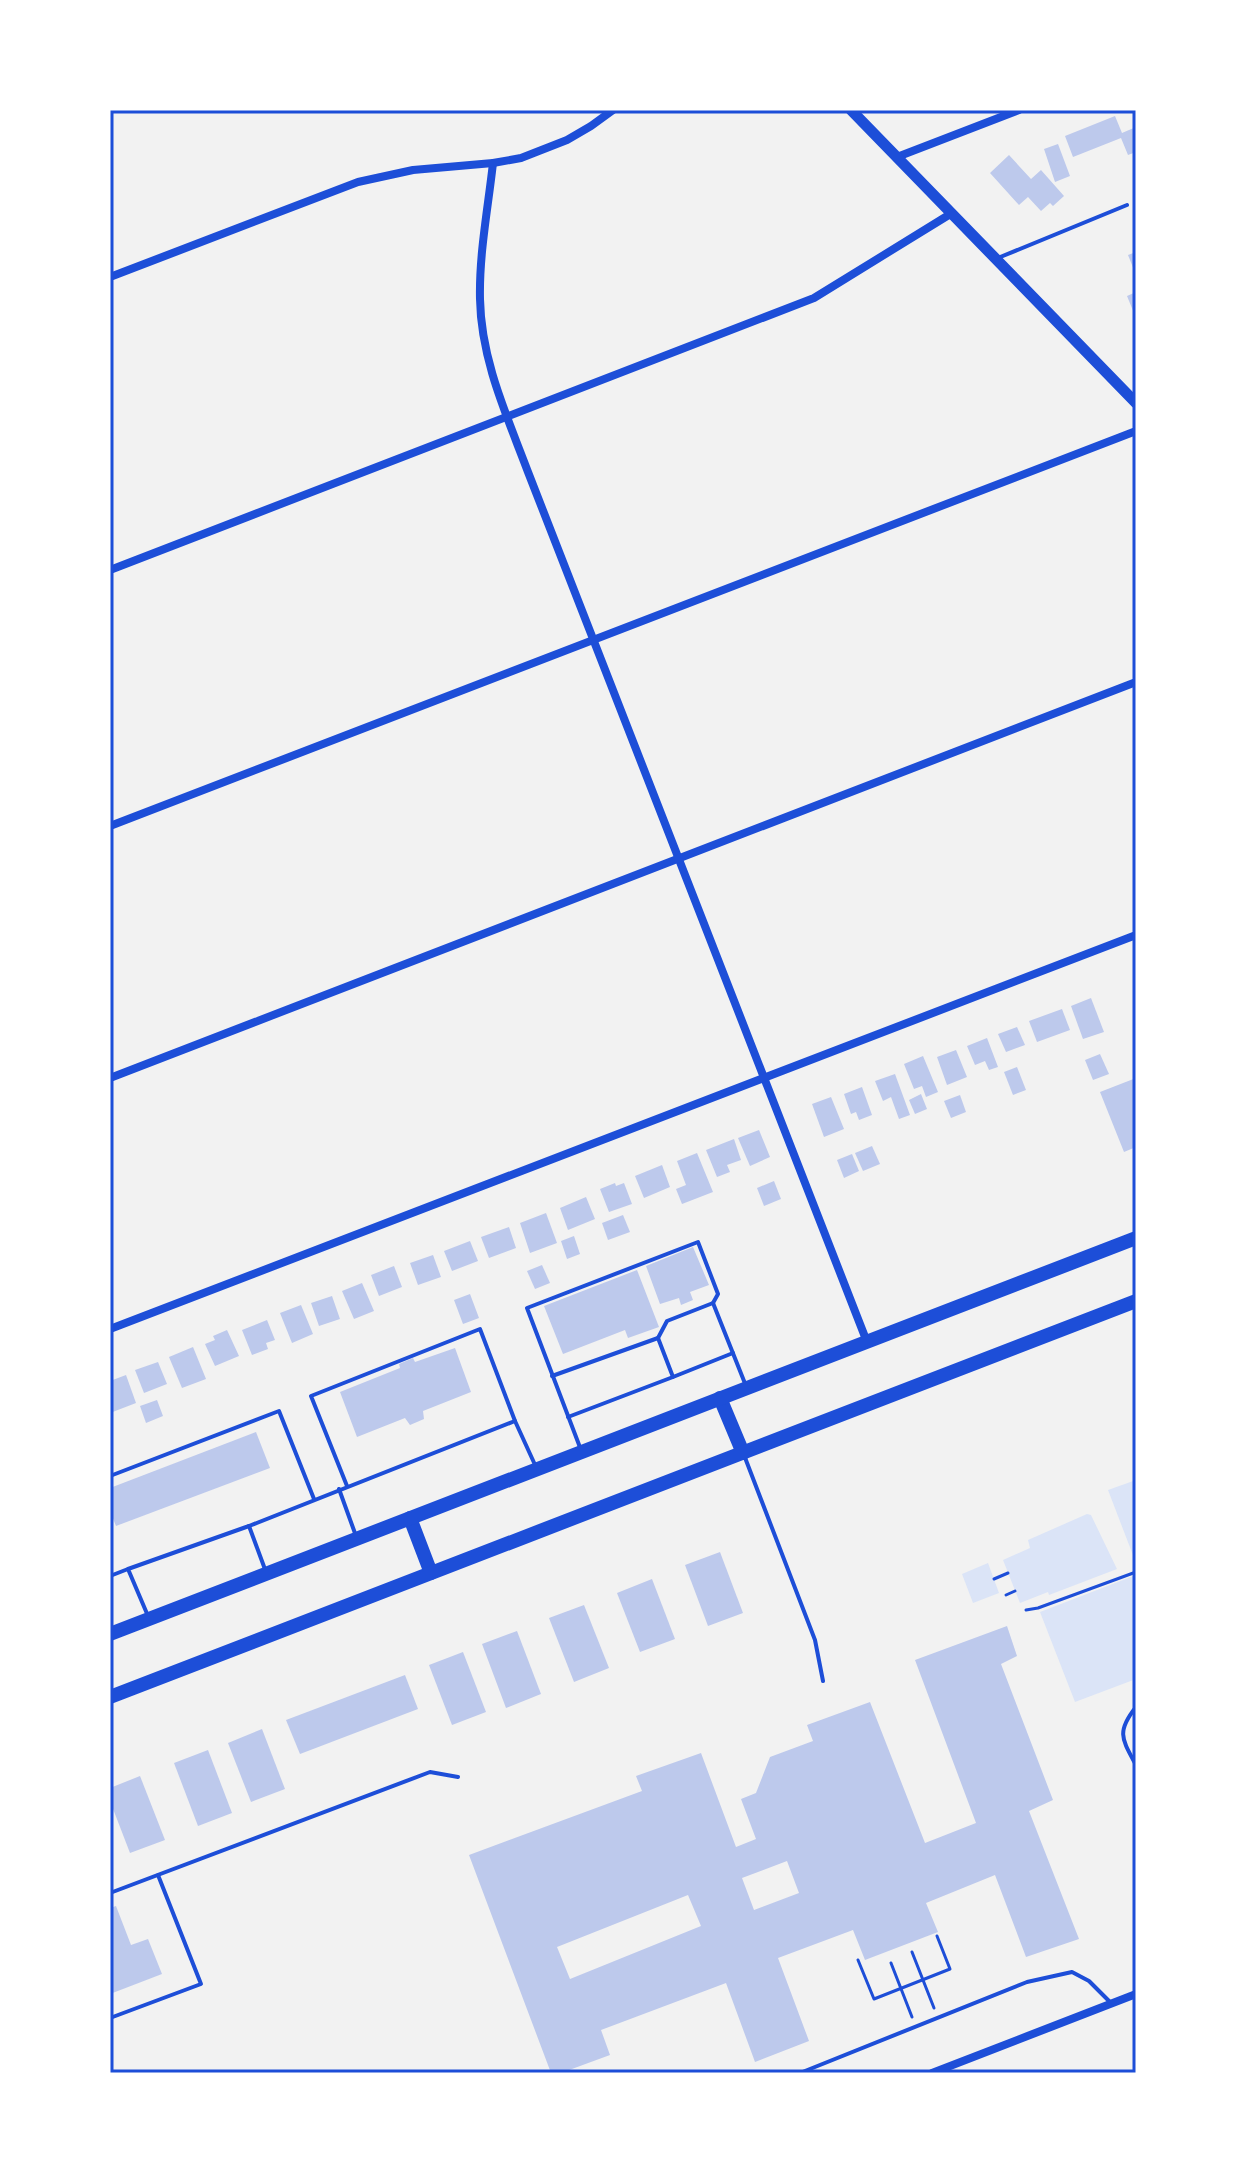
<svg xmlns="http://www.w3.org/2000/svg" width="1246" height="2183" font-family="Figtree,sans-serif">
<rect width="100%" height="100%" fill="#f2f2f2"/>
<g fill="#dbe4f7">
<polygon points="1136,1480 1136,1563 1108,1490"/>
<polygon points="1087,1514 1091,1515 1117,1569 1049,1595 1048,1592 1020,1603 1003,1560 1030,1548 1028,1540"/>
<polygon points="988,1563 999,1593 973,1603 962,1574"/>
<polygon points="1136,1575 1136,1679 1075,1702 1040,1612"/>
</g>
<g fill="#bdc9ec" fill-rule="evenodd">
<polygon points="1115,116 1122,133 1136,127 1136,152 1128,155 1121,138 1073,157 1065,136"/>
<polygon points="1058,144 1070,176 1055,182 1044,149"/>
<polygon points="1009,155 1031,179 1041,170 1064,196 1053,206 1050,203 1041,211 1028,197 1019,205 990,173"/>
<polygon points="1136,252 1136,275 1128,255"/>
<polygon points="1136,292 1136,318 1127,296"/>
<polygon points="1091,998 1104,1032 1083,1039 1071,1006"/>
<polygon points="1062,1009 1070,1030 1037,1042 1029,1021"/>
<polygon points="1017,1027 1025,1045 1006,1052 998,1034"/>
<polygon points="987,1038 998,1067 989,1070 985,1061 975,1065 967,1046"/>
<polygon points="956,1050 967,1077 947,1085 937,1057"/>
<polygon points="1100,1054 1109,1074 1093,1080 1085,1060"/>
<polygon points="923,1056 938,1092 926,1097 922,1086 914,1089 904,1064"/>
<polygon points="1017,1067 1026,1090 1013,1095 1004,1072"/>
<polygon points="895,1074 910,1115 899,1119 891,1097 883,1101 875,1081"/>
<polygon points="1136,1078 1136,1147 1124,1152 1100,1092"/>
<polygon points="862,1087 872,1115 859,1120 856,1112 851,1114 844,1094"/>
<polygon points="921,1094 927,1109 915,1114 909,1100"/>
<polygon points="960,1095 966,1112 951,1118 944,1101"/>
<polygon points="831,1097 844,1129 824,1137 812,1104"/>
<polygon points="759,1130 770,1157 750,1166 738,1138"/>
<polygon points="734,1139 741,1160 727,1165 730,1172 717,1177 706,1150"/>
<polygon points="872,1146 880,1164 863,1171 855,1153"/>
<polygon points="697,1153 713,1192 682,1204 676,1189 686,1185 677,1161"/>
<polygon points="852,1154 859,1171 844,1178 837,1160"/>
<polygon points="662,1165 670,1187 644,1198 635,1176"/>
<polygon points="774,1181 781,1199 764,1206 757,1188"/>
<polygon points="615,1183 616,1186 624,1183 632,1204 609,1212 600,1189"/>
<polygon points="586,1197 595,1219 568,1230 560,1208"/>
<polygon points="546,1213 557,1243 530,1253 520,1223"/>
<polygon points="623,1215 630,1232 608,1240 602,1223"/>
<polygon points="509,1227 516,1248 489,1258 481,1237"/>
<polygon points="574,1236 580,1254 567,1259 561,1241"/>
<polygon points="470,1241 478,1261 452,1271 444,1251"/>
<polygon points="693,1247 709,1285 690,1292 693,1300 681,1305 679,1298 660,1304 646,1266"/>
<polygon points="433,1255 441,1277 418,1285 410,1263"/>
<polygon points="542,1265 550,1283 535,1289 527,1271"/>
<polygon points="394,1266 402,1287 379,1296 371,1275"/>
<polygon points="637,1270 659,1327 628,1338 625,1330 563,1354 544,1306"/>
<polygon points="362,1283 374,1311 354,1319 342,1291"/>
<polygon points="470,1294 479,1318 463,1324 454,1300"/>
<polygon points="332,1296 340,1319 319,1326 311,1303"/>
<polygon points="301,1305 313,1334 292,1343 280,1313"/>
<polygon points="267,1320 275,1340 266,1343 268,1349 252,1355 242,1330"/>
<polygon points="227,1330 239,1356 215,1366 205,1344 215,1340 213,1336"/>
<polygon points="193,1347 206,1379 182,1388 169,1357"/>
<polygon points="455,1348 471,1392 423,1411 424,1419 410,1425 405,1418 357,1437 340,1392 400,1368 399,1364 413,1358 415,1362"/>
<polygon points="158,1362 167,1384 144,1393 135,1370"/>
<polygon points="126,1375 136,1403 110,1413 110,1381"/>
<polygon points="157,1400 163,1416 146,1423 140,1406"/>
<polygon points="256,1432 270,1468 116,1526 110,1511 110,1488"/>
<polygon points="720,1552 743,1613 708,1626 685,1565"/>
<polygon points="652,1579 675,1639 640,1652 617,1593"/>
<polygon points="584,1605 609,1668 574,1682 549,1618"/>
<path d="M1007 1626 1017 1656 1001 1664 1053 1800 1029 1811 1079 1939 1026 1957 995 1875 926 1903 938 1932 865 1960 853 1930 778 1958 809 2041 755 2062 726 1983 601 2030 610 2055 561 2073H551L469 1855 642 1791 636 1776 701 1753 736 1847 756 1839 741 1799 756 1793 770 1757 813 1741 807 1725 870 1702 925 1843 976 1823 915 1660ZM787 1861 799 1893 754 1910 742 1878ZM688 1895 701 1926 570 1979 557 1947Z"/>
<polygon points="517,1631 541,1694 506,1708 482,1644"/>
<polygon points="463,1652 486,1712 452,1725 429,1665"/>
<polygon points="405,1675 418,1709 300,1754 286,1720"/>
<polygon points="262,1729 285,1789 251,1802 228,1743"/>
<polygon points="208,1750 232,1813 198,1826 174,1763"/>
<polygon points="140,1776 165,1840 130,1853 110,1801 110,1788"/>
<polygon points="116,1906 131,1945 148,1939 162,1974 110,1994 110,1908"/>
</g>
<g fill="none" stroke-linecap="round" stroke-linejoin="round">
<g stroke="#1d4ed8" stroke-width="3">
<polyline points="994,1579 1008,1573"/>
<polyline points="1006,1595 1015,1591"/>
<polyline points="1026,1610 1038,1608 1136,1572"/>
<polyline points="912,1952 934,2008"/>
<polyline points="858,1960 874,1999 950,1969 937,1936"/>
<polyline points="891,1963 912,2017"/>
</g>
<g stroke="#1d4ed8" stroke-width="4">
<polyline points="998,258 1127,205"/>
<polyline points="658,1338 667,1321 713,1303 746,1386"/>
<polyline points="552,1376 658,1338 673,1377 568,1417"/>
<polyline points="673,1377 733,1353"/>
<polyline points="581,1450 527,1308 698,1242 718,1294 713,1303"/>
<polyline points="744,1455 815,1640 823,1681"/>
<polyline points="110,1476 279,1411 314,1499"/>
<polyline points="347,1486 311,1396 480,1329 515,1421"/>
<polyline points="339,1489 356,1536"/>
<polyline points="249,1526 266,1572"/>
<polyline points="110,1576 128,1569"/>
<polyline points="148,1616 128,1569 249,1526 515,1421 536,1467"/>
<path d="M1136 1707C1116 1732 1122 1739 1136 1765"/>
<polyline points="110,1893 430,1772 458,1777"/>
<polyline points="110,2018 201,1984 158,1875"/>
<polyline points="800,2073 1027,1982 1072,1972 1089,1981 1110,2002"/>
</g>
<g stroke="#1d4ed8" stroke-width="8">
<polyline points="897,157 1019,110"/>
<path d="M493 163C488 208 479 254 480 299 481 360 507 416 528 472L867 1342"/>
<polyline points="110,277 358,182 413,170 493,163 521,158 567,140 591,126 613,110"/>
<polyline points="110,570 814,298 952,213"/>
<polyline points="110,826 1136,431"/>
<polyline points="110,1078 1136,682"/>
<polyline points="110,1329 1136,935"/>
<polyline points="932,2073 1136,1994"/>
</g>
<polyline stroke="#1d4ed8" stroke-width="11" points="851,110 1136,403"/>
<g stroke="#1d4ed8" stroke-width="14">
<polyline points="720,1398 743,1453"/>
<polyline points="410,1518 431,1573"/>
<polyline points="110,1634 1136,1238"/>
<polyline points="110,1697 1136,1301"/>
</g>
</g>
<rect width="1246" height="2183" fill="none" stroke="#ffffff" stroke-width="224"/>
<rect x="112" y="112" width="1022" height="1959" fill="none" stroke="#1d4ed8" stroke-width="3"/>
</svg>
